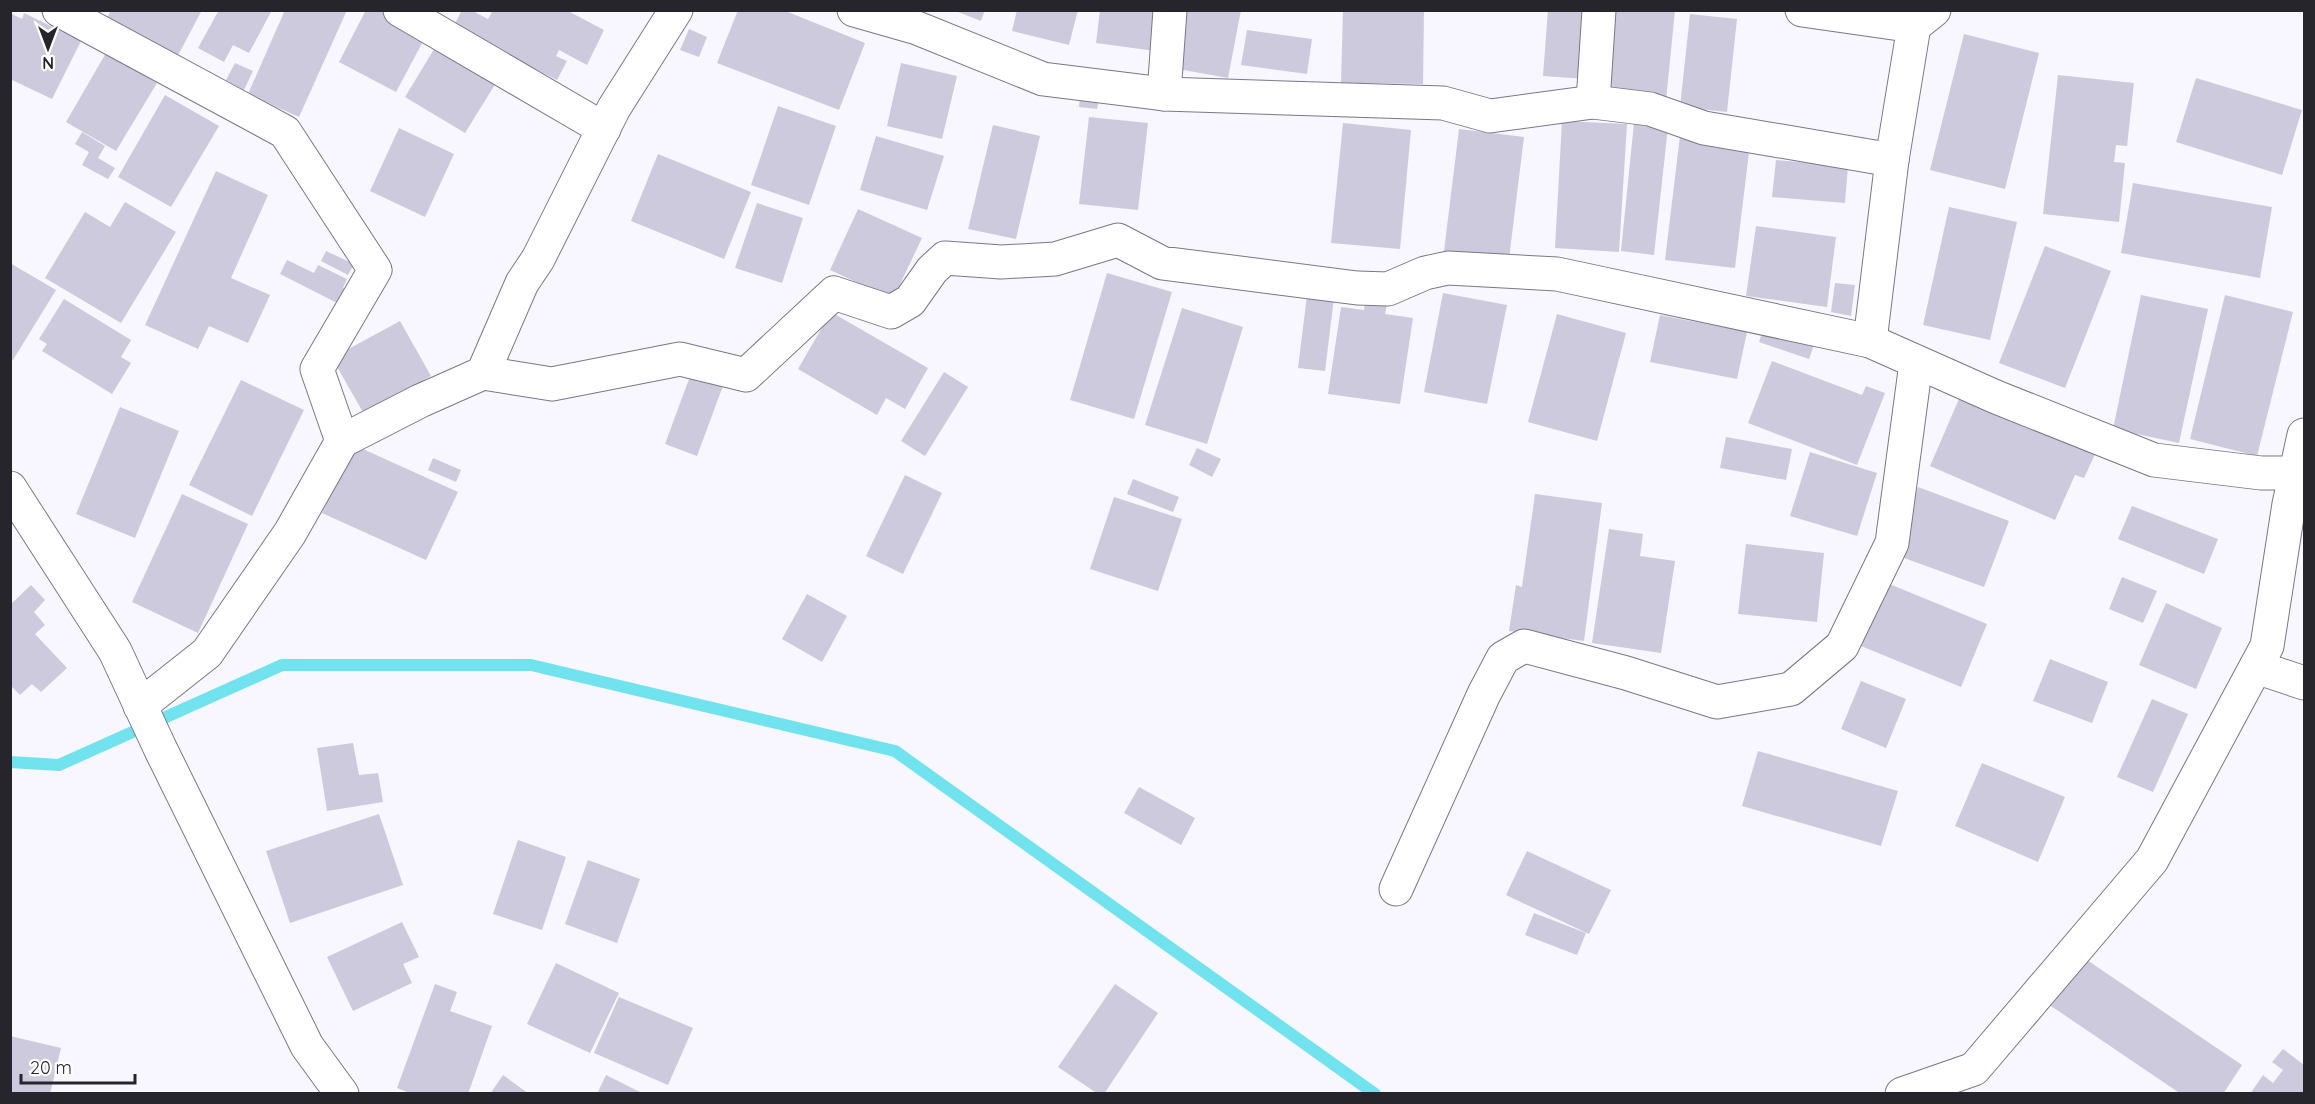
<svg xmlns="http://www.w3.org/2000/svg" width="2315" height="1104" font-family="Quicksand,sans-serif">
<rect width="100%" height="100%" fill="#f8f6fe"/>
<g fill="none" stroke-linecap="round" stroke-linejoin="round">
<polyline stroke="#70e3ef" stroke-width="12" points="10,762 59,765 282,665 531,665 895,751 1375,1094"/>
</g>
<g fill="#cecadd">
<polygon points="111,10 202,10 175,61 104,24"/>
<polygon points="219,10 272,10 249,53 233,45 224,62 198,48"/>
<polygon points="285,10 347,10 299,117 248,94"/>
<polygon points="366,10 382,10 427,34 396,92 339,62"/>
<polygon points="462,10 471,10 488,19 493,10 566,10 604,30 587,65 559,50 556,56 567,61 557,80 453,27"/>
<polygon points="738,10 783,10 865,43 839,110 717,63"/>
<polygon points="953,10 985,10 981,21"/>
<polygon points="1017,10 1078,10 1069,45 1012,31"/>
<polygon points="1100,10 1160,10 1155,51 1096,43"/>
<polygon points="1183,10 1241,10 1228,78 1172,68"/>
<polygon points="1343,10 1424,10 1423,84 1341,83"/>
<polygon points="1548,10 1591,10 1585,79 1543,76"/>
<polygon points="1609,10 1675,10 1666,101 1601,95"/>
<polygon points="10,13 22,19 24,13 81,41 52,99 10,79"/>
<polygon points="1690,14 1737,19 1727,112 1680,107"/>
<polygon points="689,29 707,37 699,57 680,50"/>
<polygon points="1247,30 1312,39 1307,74 1241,65"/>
<polygon points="1964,34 2039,53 2005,189 1930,170"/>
<polygon points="439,41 499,78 465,133 405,97"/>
<polygon points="106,53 157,83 116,151 66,122"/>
<polygon points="235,63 253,71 244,90 226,80"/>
<polygon points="901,63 957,76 942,139 887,126"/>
<polygon points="2058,75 2134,83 2127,146 2116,145 2114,162 2125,163 2119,222 2043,214"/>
<polygon points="2196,78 2302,110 2282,175 2176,142"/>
<polygon points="165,95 219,126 171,207 118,177"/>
<polygon points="1080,96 1099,99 1097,109 1079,107"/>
<polygon points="778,106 836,126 809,205 751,185"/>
<polygon points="1089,117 1148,123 1138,210 1079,204"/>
<polygon points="1562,121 1627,124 1619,252 1555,248"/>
<polygon points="1343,123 1411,130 1400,249 1331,243"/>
<polygon points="1634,123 1668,127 1654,255 1621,251"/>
<polygon points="993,125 1040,136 1016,239 968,229"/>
<polygon points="399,128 454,154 425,217 370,191"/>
<polygon points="1459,129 1524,137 1509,259 1444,251"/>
<polygon points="82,132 105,146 98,158 115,168 108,179 82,165 89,152 75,144"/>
<polygon points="876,136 944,156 927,210 860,190"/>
<polygon points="1680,136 1750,144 1735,268 1665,260"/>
<polygon points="658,154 751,192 724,259 631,221"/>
<polygon points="1776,160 1848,166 1845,203 1772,197"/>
<polygon points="216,171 268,195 231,278 270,295 248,343 209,326 198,349 145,325"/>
<polygon points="2133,183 2272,207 2260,278 2121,253"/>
<polygon points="125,202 176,232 121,323 45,278 85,212 110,227"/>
<polygon points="757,203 803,218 782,283 735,268"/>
<polygon points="1949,207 2017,222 1990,340 1923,325"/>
<polygon points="858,209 922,238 893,299 830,270"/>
<polygon points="1756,226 1836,237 1827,307 1746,296"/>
<polygon points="2045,246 2111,271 2065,388 1999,363"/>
<polygon points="326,251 354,264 348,275 321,261"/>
<polygon points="287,260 314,273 318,265 347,279 343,288 349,291 341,305 280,274"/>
<polygon points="10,263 56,290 13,360 10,358"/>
<polygon points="1107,273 1172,292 1134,419 1070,400"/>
<polygon points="1835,283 1855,285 1851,316 1831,312"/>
<polygon points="1308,287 1335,290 1325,371 1298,368"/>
<polygon points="1443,293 1507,305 1487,404 1424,392"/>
<polygon points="2141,295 2208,309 2179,443 2113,429"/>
<polygon points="2225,295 2293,312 2257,456 2190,439"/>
<polygon points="1366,296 1388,299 1385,314 1413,318 1400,404 1328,394 1341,307 1364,310"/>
<polygon points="64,299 131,340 121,357 131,363 112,394 42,351 47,344 39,339"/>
<polygon points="1182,308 1243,327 1207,444 1145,425"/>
<polygon points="831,312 928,368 905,409 886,398 877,415 798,369"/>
<polygon points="1557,314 1626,333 1597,441 1528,422"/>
<polygon points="1660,315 1747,332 1737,379 1650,362"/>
<polygon points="400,321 431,376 364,414 332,358"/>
<polygon points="1765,324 1815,342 1809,359 1759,342"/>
<polygon points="1772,361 1862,395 1866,386 1885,393 1857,465 1748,423"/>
<polygon points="692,371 724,383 697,456 665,444"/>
<polygon points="944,372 968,387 925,456 901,441"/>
<polygon points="241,380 304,410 252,516 189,485"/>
<polygon points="1962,392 2097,450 2084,478 2075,475 2055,520 1930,466"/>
<polygon points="120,407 179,431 135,538 76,514"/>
<polygon points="1726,437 1792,449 1786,480 1720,468"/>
<polygon points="354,445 458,492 426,560 322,513"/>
<polygon points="1197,448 1221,459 1212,477 1189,465"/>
<polygon points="1810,452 1877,473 1857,536 1790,516"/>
<polygon points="433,458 461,470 456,482 428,470"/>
<polygon points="905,475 942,493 903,574 866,556"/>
<polygon points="1133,479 1179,497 1173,512 1127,494"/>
<polygon points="1918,487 2009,521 1984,587 1893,554"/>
<polygon points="182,494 248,524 198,633 132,602"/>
<polygon points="1535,494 1602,503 1584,641 1509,631 1516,585 1522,587"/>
<polygon points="1114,497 1182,519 1158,591 1090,569"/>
<polygon points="2132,506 2218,539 2204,574 2118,539"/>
<polygon points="1609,529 1643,534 1640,556 1675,561 1661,653 1592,643"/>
<polygon points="1746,544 1824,553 1817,622 1738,614"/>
<polygon points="2122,577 2157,591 2143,623 2109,609"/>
<polygon points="1887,583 1987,624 1961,687 1861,646"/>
<polygon points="31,585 45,600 34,612 45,625 35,634 67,668 41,692 32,684 20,695 10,685 10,605"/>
<polygon points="807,594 847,616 822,662 782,639"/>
<polygon points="2166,603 2222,628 2196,689 2139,665"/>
<polygon points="2050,659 2108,682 2092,723 2033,701"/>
<polygon points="1861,681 1906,699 1886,748 1841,729"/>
<polygon points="2152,699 2188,714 2153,792 2117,777"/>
<polygon points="353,743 359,775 378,773 383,802 327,811 317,748"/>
<polygon points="1758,751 1898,791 1881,846 1742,806"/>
<polygon points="1982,763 2065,797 2038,862 1955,826"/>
<polygon points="1139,787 1195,818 1181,845 1124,813"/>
<polygon points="379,814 403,885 290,923 266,851"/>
<polygon points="518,840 566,857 542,930 493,914"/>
<polygon points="1527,851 1611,890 1589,934 1506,895"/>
<polygon points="588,860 640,879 617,943 565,924"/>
<polygon points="1534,913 1586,933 1577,955 1525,935"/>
<polygon points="402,922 419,957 403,964 412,983 353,1011 327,957"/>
<polygon points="2084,958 2242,1065 2223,1094 2181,1094 2051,1006"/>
<polygon points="556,963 619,993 590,1053 527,1024"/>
<polygon points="435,984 457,992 450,1011 492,1026 468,1094 412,1094 397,1088"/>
<polygon points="1115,984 1158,1013 1104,1094 1098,1094 1058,1067"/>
<polygon points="619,997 693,1028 668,1085 594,1053"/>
<polygon points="10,1036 61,1048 50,1094 10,1094"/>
<polygon points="2283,1049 2304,1065 2304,1094 2250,1094 2263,1075 2273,1083 2283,1070 2272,1062"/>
<polygon points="503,1075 529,1094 490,1094"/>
<polygon points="606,1075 644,1094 597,1094"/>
</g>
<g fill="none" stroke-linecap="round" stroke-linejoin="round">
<g stroke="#7a7788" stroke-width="35">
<g id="minor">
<polyline points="59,10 285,132 375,270 317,369 342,441 290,533 207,653 140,706"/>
<polyline points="400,10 604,129"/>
<polyline points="854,10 917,28 1043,79 1164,94 1443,103 1490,116 1593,102 1650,109 1704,128 1892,160"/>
<polyline points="1802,10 1914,26"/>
<polyline points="1164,94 1170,10"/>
<polyline points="1593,102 1599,10"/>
<polyline points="1870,341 1892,160 1914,26 1934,10"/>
<polyline points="483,373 552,384 680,359 746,375 834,293 891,312 910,301 932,270 945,258 1001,262 1055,259 1118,240 1162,263 1357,288 1388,289 1425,273 1448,268 1557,274 1870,341 1996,397 2154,460 2261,473 2295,473"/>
<polyline points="342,441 420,401 483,373 522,283 538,259 614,108 676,10"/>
<polyline points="10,488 115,651 160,748 307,1046 342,1094"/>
<polyline points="2256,667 2304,683"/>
<polyline points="1396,889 1484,694 1503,658 1524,646 1626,673 1717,702 1791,689 1842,646 1892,543 1916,363"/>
<polyline points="1902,1094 1974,1069 2152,860 2267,646 2289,504 2304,435"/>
</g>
</g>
<use href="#minor" stroke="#fff" stroke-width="33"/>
</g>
<rect width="2315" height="1104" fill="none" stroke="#26252c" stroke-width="24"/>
<g transform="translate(48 48) rotate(180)" stroke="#ffffff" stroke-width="4.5" paint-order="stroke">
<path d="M0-4.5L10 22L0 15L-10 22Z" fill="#26252c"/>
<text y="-9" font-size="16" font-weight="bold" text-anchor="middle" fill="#26252c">N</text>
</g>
<path d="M21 1074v9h114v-9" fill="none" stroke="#26252c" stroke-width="3"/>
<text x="30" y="1074" font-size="18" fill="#26252c" stroke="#ffffff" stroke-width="4.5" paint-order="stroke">20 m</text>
</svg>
